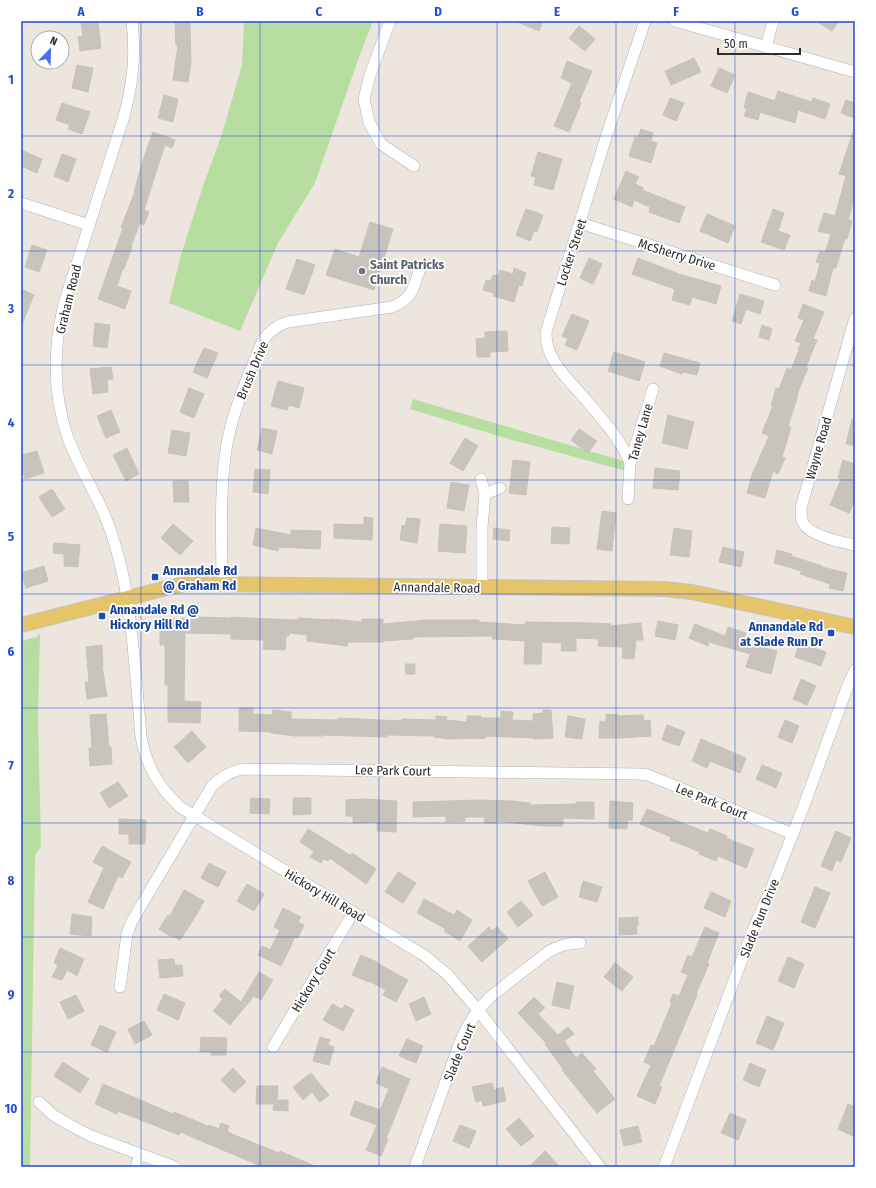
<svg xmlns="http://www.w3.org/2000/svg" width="876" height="1188" font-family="'Fira Sans Condensed',sans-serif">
<rect width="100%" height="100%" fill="#ece6df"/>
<g fill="#b7dea0">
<polygon points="244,21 373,21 359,57 315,183 278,243 240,331 169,303 181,255 203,186 222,134 242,65"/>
<polygon points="413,399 627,462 626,471 502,437 410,409"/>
<polygon points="40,636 38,716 41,846 35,855 30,1167 21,1167 21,641"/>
</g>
<g fill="#c8c4bd" stroke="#c8c2b9">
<polygon points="81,21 98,21 101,48 80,51 78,37 83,36"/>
<polygon points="175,21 190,21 191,62 188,82 173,80 178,45 176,45"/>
<polygon points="515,21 543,21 539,31"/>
<polygon points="816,21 839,21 832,31"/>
<polygon points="579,26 595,39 585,51 569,38"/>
<polygon points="694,58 701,72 671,85 665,71"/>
<polygon points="567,61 592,71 579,102 581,103 569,132 554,126 572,83 561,78"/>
<polygon points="77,65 93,68 88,92 72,88"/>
<polygon points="719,68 735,75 727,93 711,86"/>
<polygon points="778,91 812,102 813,98 830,104 825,119 798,110 795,123 760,112 758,120 744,116 747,109 744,108 748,92 775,101"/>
<polygon points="164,95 178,99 173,122 158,118"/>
<polygon points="670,98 684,103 676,121 663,115"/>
<polygon points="846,100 855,103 855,118 841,113"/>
<polygon points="62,103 90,112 82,134 68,129 70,125 56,120"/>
<polygon points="641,129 653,133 651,141 657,143 651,163 629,156 635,137 638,138"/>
<polygon points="153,132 175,140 172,148 165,145 160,160 144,210 149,212 144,225 140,223 131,246 132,247 124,269 123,268 117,286 131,291 125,309 98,299 123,228 121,227 135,192 134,191 145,154"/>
<polygon points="853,132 855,133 855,197 848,220 852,221 847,239 845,238 836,268 833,268 826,296 809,291 812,280 815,282 820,263 816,262 820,251 825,253 831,234 818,231 824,213 835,216 846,176 839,174"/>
<polygon points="21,150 42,159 37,173 21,166"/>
<polygon points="538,152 562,159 553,190 534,185 536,177 531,176"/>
<polygon points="62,154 76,159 68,182 54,176"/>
<polygon points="626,171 639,177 635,184 644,188 642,190 685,207 679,223 649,212 650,207 634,200 632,207 614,199"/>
<polygon points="526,209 543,215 537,232 534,231 530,241 516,235"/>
<polygon points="773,209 784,213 778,231 790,235 784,250 761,242"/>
<polygon points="707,214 735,226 728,243 700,231"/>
<polygon points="370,222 393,229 374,290 326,275 335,249 359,257"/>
<polygon points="32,245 47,250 39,272 25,267"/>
<polygon points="589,258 602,264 593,284 580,278"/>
<polygon points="638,258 679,274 721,286 716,304 692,297 690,305 672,300 675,289 632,274"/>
<polygon points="297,259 315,265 304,295 286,289"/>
<polygon points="514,268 526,273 522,286 519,285 514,302 493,296 494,293 483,290 486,280 491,281 493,275 498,276 500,270 513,274"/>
<polygon points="21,289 34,295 21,326"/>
<polygon points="740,294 764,301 760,314 746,309 741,324 732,321"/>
<polygon points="803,304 824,312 813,339 817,340 806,367 808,368 797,394 798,395 788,426 791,427 782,457 785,458 778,474 773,471 765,498 747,493 752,475 769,436 762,433 773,406 771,406 776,388 779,389 787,368 791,370 799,350 798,349 801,343 795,341 804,320 798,318"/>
<polygon points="572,314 589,321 577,350 565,345 568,339 562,336"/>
<polygon points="95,323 110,325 107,348 93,346"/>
<polygon points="762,325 772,329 769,340 759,337"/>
<polygon points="507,331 508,351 490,352 490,357 477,357 476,339 485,338 485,332"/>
<polygon points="204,348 218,353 207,378 193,372"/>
<polygon points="614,352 645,362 639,381 608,371"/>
<polygon points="664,353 700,363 697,375 683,372 682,374 660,366"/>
<polygon points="111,367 113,379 107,380 108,392 93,394 90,369"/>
<polygon points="278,381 304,388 299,408 289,405 287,410 271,406"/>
<polygon points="189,388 204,394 194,418 180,412"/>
<polygon points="111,410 120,432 106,438 97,416"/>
<polygon points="668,415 694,422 687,449 662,443"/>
<polygon points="852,419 855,419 855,446 846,444"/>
<polygon points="262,428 277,431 272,454 257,450"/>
<polygon points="579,429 597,441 588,453 571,440"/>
<polygon points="172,430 190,433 186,456 168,453"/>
<polygon points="465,438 478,446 463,471 450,463"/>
<polygon points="127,448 139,474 126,481 113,455"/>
<polygon points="37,451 44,473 25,479 21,465 21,455"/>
<polygon points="513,460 530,462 526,495 509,493"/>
<polygon points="843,460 855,464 855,500 849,513 830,505 841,479 838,478"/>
<polygon points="655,468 680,471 678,490 653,488"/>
<polygon points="255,469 270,470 268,494 253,492"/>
<polygon points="173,481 188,481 189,502 174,502"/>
<polygon points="451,482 469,485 464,511 447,508"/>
<polygon points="52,489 65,509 52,517 39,497"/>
<polygon points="602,511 616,513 612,551 597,549"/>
<polygon points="364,517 373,518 372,540 334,538 334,524 364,525"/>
<polygon points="407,518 420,519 417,543 400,540 402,525 405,526"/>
<polygon points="173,524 193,541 180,555 161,538"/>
<polygon points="440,524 467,526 465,553 438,551"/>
<polygon points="552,527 570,528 569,544 551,543"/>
<polygon points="256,528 291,535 291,530 321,531 320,549 279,547 278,551 253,545"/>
<polygon points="494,528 510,530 509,541 493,539"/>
<polygon points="674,528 692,531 689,557 670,555"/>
<polygon points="54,543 80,545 78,567 64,566 64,554 53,553"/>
<polygon points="723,547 744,552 741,567 719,562"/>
<polygon points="777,550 792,554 791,556 822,566 822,567 847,573 843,591 829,588 830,584 800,574 802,571 774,563"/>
<polygon points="44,566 48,581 26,588 21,573"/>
<polygon points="199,617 231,618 231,617 250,618 298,620 298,618 331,620 331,619 362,622 362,619 383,619 383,624 428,620 479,620 479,622 525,625 525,622 592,623 611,624 610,626 641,623 643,640 636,640 634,659 622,658 623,647 598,646 599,639 576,638 576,651 561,651 562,643 542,642 541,664 524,664 525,641 492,639 493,636 413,637 413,639 383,641 384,642 348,642 347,646 307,641 307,635 289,633 289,636 286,636 285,650 263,649 264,640 231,639 231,634 185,633 184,701 201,702 200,723 168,722 168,685 165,685 165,645 160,645 160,618 198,619"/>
<polygon points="658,621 678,625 675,640 655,636"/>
<polygon points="695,624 725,636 728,627 746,633 743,642 777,651 771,674 746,667 750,654 709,642 708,646 689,638"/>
<polygon points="799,643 826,652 821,666 795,657"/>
<polygon points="102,645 103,666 102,666 107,696 87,699 85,682 89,682 86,647"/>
<polygon points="405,664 415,664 415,674 406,674"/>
<polygon points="801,679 816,686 807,705 793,699"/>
<polygon points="239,708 253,708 253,714 272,715 273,710 291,712 291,719 337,720 338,718 402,721 402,719 436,720 436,716 447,717 446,720 467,722 467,716 481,716 481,718 501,718 501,711 513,712 512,720 533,721 533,714 543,713 543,710 551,710 553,738 534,739 534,738 486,736 486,738 449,739 434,737 434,736 387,735 387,737 323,735 323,736 295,736 271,733 271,732 239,731"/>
<polygon points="106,714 109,747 111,747 112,764 90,766 89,748 92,748 90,715"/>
<polygon points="606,714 618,715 618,716 643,715 644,721 650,720 651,736 621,738 599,738 600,721 606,722"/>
<polygon points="568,716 585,719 582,739 565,737"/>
<polygon points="785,720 799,726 792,743 778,737"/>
<polygon points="667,725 685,732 679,746 662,740"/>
<polygon points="192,731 206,747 188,763 174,747"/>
<polygon points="701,739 746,758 740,773 710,761 707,768 692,761"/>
<polygon points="762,765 782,773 776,788 756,779"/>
<polygon points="118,782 128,796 109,808 100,793"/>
<polygon points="251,798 270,799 269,814 250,813"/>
<polygon points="293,798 311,798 311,814 293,815"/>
<polygon points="364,799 397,801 396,832 377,831 377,822 353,823 353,816 346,816 346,800"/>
<polygon points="479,800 512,801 530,803 530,805 576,804 576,802 594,802 594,819 563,818 563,826 544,826 496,821 496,823 484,823 485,817 465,817 465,821 446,822 446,816 413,817 413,802"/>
<polygon points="610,801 633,803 632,821 628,819 627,829 609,828"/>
<polygon points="647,809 708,833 710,829 727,836 726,838 754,849 746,868 718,856 716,861 699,854 700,852 670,840 671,837 640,824"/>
<polygon points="119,819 146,820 145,844 129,844 129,834 119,834"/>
<polygon points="308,829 350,855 352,853 376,869 366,884 330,858 328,861 323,859 321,863 310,857 314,851 300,842"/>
<polygon points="836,831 851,838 841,862 836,860 832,871 821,866"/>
<polygon points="102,846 131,862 122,878 118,876 103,909 88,902 104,868 93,862"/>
<polygon points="209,863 226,872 218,887 201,878"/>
<polygon points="398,872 416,883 403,903 385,892"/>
<polygon points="545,872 558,897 542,906 528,881"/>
<polygon points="583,881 602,887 597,902 579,897"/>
<polygon points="247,884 264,894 254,911 237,901"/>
<polygon points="815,887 830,893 815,928 801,922"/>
<polygon points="184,890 204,901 197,914 180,940 172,936 172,937 159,929 168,915 170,916"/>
<polygon points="711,892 731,901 725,917 704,908"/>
<polygon points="424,899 454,915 457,910 472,920 460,941 444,931 446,929 417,913"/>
<polygon points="521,901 533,915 518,927 507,912"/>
<polygon points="283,908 301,917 298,922 304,925 298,938 295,937 281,966 258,955 262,946 270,950 280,930 274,927"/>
<polygon points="72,914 92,917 91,936 70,934"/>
<polygon points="638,917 638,926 636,926 637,934 619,935 619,918"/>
<polygon points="489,927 492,931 497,927 508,939 482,962 468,946"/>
<polygon points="705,927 719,933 707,963 709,964 696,994 697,995 659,1086 662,1087 655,1104 637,1096 651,1065 644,1062 651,1045 654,1046 672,1003 670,1002 673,994 679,996 688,975 681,972 688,955 692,957"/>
<polygon points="60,948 84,959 77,976 67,970 62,980 52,977 58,965 54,963"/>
<polygon points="361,955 377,962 377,963 408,980 396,1002 383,995 386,990 369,981 369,982 352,975"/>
<polygon points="788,957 804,964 794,988 778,981"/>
<polygon points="174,959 175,965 182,965 183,976 160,978 158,960"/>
<polygon points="615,963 633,977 622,991 604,977"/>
<polygon points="259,972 273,980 261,1000 254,996 230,1025 213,1011 223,999 219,996 225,989 241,1002"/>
<polygon points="557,982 574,986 569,1009 552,1005"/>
<polygon points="164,994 185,1003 178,1020 157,1010"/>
<polygon points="76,995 84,1011 68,1019 60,1002"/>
<polygon points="424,997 431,1014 416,1021 409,1004"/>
<polygon points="534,997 545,1008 538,1014 558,1035 568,1027 574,1034 564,1041 576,1058 582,1053 596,1069 593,1071 615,1099 597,1113 562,1070 563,1069 545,1044 546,1043 518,1013"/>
<polygon points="332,1004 342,1009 345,1005 354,1010 343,1031 323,1020"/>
<polygon points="767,1016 784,1023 773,1050 756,1043"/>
<polygon points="144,1021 152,1035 135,1044 128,1029"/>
<polygon points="100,1025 116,1032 107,1052 91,1045"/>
<polygon points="201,1037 227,1038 226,1055 211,1055 211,1052 200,1051"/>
<polygon points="320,1037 330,1040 328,1045 334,1047 329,1065 313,1061"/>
<polygon points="407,1039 423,1046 416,1063 399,1056"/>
<polygon points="63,1062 89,1079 80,1093 54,1076"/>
<polygon points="750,1063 766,1070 759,1087 743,1080"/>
<polygon points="382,1067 410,1079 386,1139 388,1139 381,1156 366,1150 377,1125 350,1115 355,1101 380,1110 389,1089 376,1083"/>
<polygon points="233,1068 246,1082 234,1093 221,1080"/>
<polygon points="311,1073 329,1095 320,1102 312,1092 303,1100 293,1087"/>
<polygon points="492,1083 494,1090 503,1087 506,1101 483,1106 482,1100 476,1102 472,1087"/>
<polygon points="103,1084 173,1114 174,1112 208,1126 209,1125 219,1129 221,1123 229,1126 227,1131 232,1134 279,1153 280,1151 317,1167 263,1167 180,1132 179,1135 118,1111 117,1114 95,1104"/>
<polygon points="257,1086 278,1086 277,1100 288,1100 288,1111 273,1110 274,1104 256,1104"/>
<polygon points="848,1104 855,1107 855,1137 838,1129"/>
<polygon points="730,1113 746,1120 738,1140 721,1133"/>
<polygon points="519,1118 534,1136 521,1146 506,1129"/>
<polygon points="460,1125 476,1131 469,1148 453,1141"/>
<polygon points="638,1126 642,1142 624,1146 620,1130"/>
<polygon points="545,1151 560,1167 529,1167"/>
</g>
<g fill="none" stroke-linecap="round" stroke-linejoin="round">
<g stroke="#afb2bb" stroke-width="12">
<g id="minor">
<path d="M132 21C136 56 133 79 125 113L64 304C53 349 53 395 68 438 77 462 90 484 101 507 110 526 116 546 121 567 126 586 128 606 131 626 135 663 138 700 141 737 147 767 158 786 180 807L425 956 448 975 478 1010 600 1167"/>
<polyline points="390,21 370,75 364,99 369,122 381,144 414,166"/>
<polyline points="675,21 855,72"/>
<polyline points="766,47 773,21"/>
<polyline points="21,203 89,225"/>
<polyline points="580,223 775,285"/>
<path d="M855 318 801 508C801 513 801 518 803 523 810 536 841 542 855 545"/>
<path d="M630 463C621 439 602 419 586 400 569 380 545 360 546 332L607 134 645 21"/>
<polyline points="481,479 485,494 482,527 482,587"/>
<polyline points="485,494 500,488"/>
<polyline points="628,499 630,463 653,389"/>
<path d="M222 585C222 540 219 488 227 444 234 407 249 374 263 340 270 331 277 325 288 322L392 307C413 299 413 288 420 269"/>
<path d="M120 987 127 934 132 921 212 786C221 777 230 772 242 769L639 774 648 775 793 834"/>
<polyline points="273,1047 353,913"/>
<polyline points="39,1102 53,1115 70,1125 91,1136 175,1167"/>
<polyline points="136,1167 140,1154"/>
<path d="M415 1167 460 1042 468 1026 478 1010 490 997 548 952C558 946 567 943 580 943"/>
<polyline points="664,1167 753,930 771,889 803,808 848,685 855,670"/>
</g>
</g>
<g stroke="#c4c4c4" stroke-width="16">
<polyline id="major" points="21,625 163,589 185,584 204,584 664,589 692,592 855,627"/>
</g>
<g stroke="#c4c4c4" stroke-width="2" stroke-dasharray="3 2" stroke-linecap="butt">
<polyline points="21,661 33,650 40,634"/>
<polyline points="21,1106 24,1109 21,1115"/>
<polyline points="24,1109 30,1106"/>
</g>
<use href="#minor" stroke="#fff" stroke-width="11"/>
<use href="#major" stroke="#e6c56a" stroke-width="14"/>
</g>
<path fill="none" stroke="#1d4ed8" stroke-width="1" stroke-opacity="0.55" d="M141 21V1167M260 21V1167M379 21V1167M497 21V1167M616 21V1167M735 21V1167M21 136H855M21 251H855M21 365H855M21 480H855M21 594H855M21 708H855M21 823H855M21 937H855M21 1052H855"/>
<circle fill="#6b7280" stroke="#fff" stroke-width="1.5" cx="362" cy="271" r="4"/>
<g fill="#1a4fb4" stroke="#fff" stroke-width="1.5">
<rect x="151" y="573" width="8" height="8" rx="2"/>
<rect x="98" y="612" width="8" height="8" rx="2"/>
<rect x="827" y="629" width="8" height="8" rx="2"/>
</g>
<g text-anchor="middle" stroke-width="3.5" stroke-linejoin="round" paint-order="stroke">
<g font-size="13" fill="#2c2c2c" stroke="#fff">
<text transform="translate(571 252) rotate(-72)" y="5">Locker Street</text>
<text transform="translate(677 254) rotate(17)" y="5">McSherry Drive</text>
<text transform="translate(68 299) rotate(-76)" y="5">Graham Road</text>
<text transform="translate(252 370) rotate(-67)" y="5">Brush Drive</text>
<text transform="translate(640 432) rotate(-74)" y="5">Taney Lane</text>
<text transform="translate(818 448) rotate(-74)" y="5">Wayne Road</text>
<text transform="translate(437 587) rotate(1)" y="5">Annandale Road</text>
<text transform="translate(393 770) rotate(1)" y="5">Lee Park Court</text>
<text transform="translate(712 801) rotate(22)" y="5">Lee Park Court</text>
<text transform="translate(325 895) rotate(31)" y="5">Hickory Hill Road</text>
<text transform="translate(759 918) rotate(-68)" y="5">Slade Run Drive</text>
<text transform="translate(313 980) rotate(-59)" y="5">Hickory Court</text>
<text transform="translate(459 1052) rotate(-67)" y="5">Slade Court</text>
</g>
<g font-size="13" font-weight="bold" fill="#5b616d" stroke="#fff" text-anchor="start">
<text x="370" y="269">Saint Patricks<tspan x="370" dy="15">Church</tspan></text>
</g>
<g font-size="13" font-weight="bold" fill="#164399" stroke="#fff" text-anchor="start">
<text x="163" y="575">Annandale Rd<tspan x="163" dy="15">@ Graham Rd</tspan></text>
<text x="110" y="614">Annandale Rd @<tspan x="110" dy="15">Hickory Hill Rd</tspan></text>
<text x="823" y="631" text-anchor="end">Annandale Rd<tspan x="823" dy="15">at Slade Run Dr</tspan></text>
</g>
</g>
<rect width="876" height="1188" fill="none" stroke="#ffffff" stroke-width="44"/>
<g transform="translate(50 50) rotate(23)"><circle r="19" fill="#ffffff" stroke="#ababab"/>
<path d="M0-3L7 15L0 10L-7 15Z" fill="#4c6fec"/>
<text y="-6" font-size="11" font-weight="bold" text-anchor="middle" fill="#2c2c2c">N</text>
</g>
<path d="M718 48v6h82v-6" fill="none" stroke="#2c2c2c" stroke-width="2"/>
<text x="724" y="48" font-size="12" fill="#2c2c2c" stroke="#ffffff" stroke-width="3" paint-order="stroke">50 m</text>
<rect x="22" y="22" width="832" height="1144" fill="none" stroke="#1d4ed8" stroke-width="1.5"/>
<g font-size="13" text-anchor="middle" font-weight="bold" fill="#1d4ed8">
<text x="81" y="16">A</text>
<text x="200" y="16">B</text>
<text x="319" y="16">C</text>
<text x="438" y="16">D</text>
<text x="557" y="16">E</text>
<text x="676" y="16">F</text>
<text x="795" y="16">G</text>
<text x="11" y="84">1</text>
<text x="11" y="198">2</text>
<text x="11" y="313">3</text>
<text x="11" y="427">4</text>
<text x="11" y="541">5</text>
<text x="11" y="656">6</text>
<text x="11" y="770">7</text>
<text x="11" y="885">8</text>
<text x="11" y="999">9</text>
<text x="11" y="1113">10</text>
</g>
</svg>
